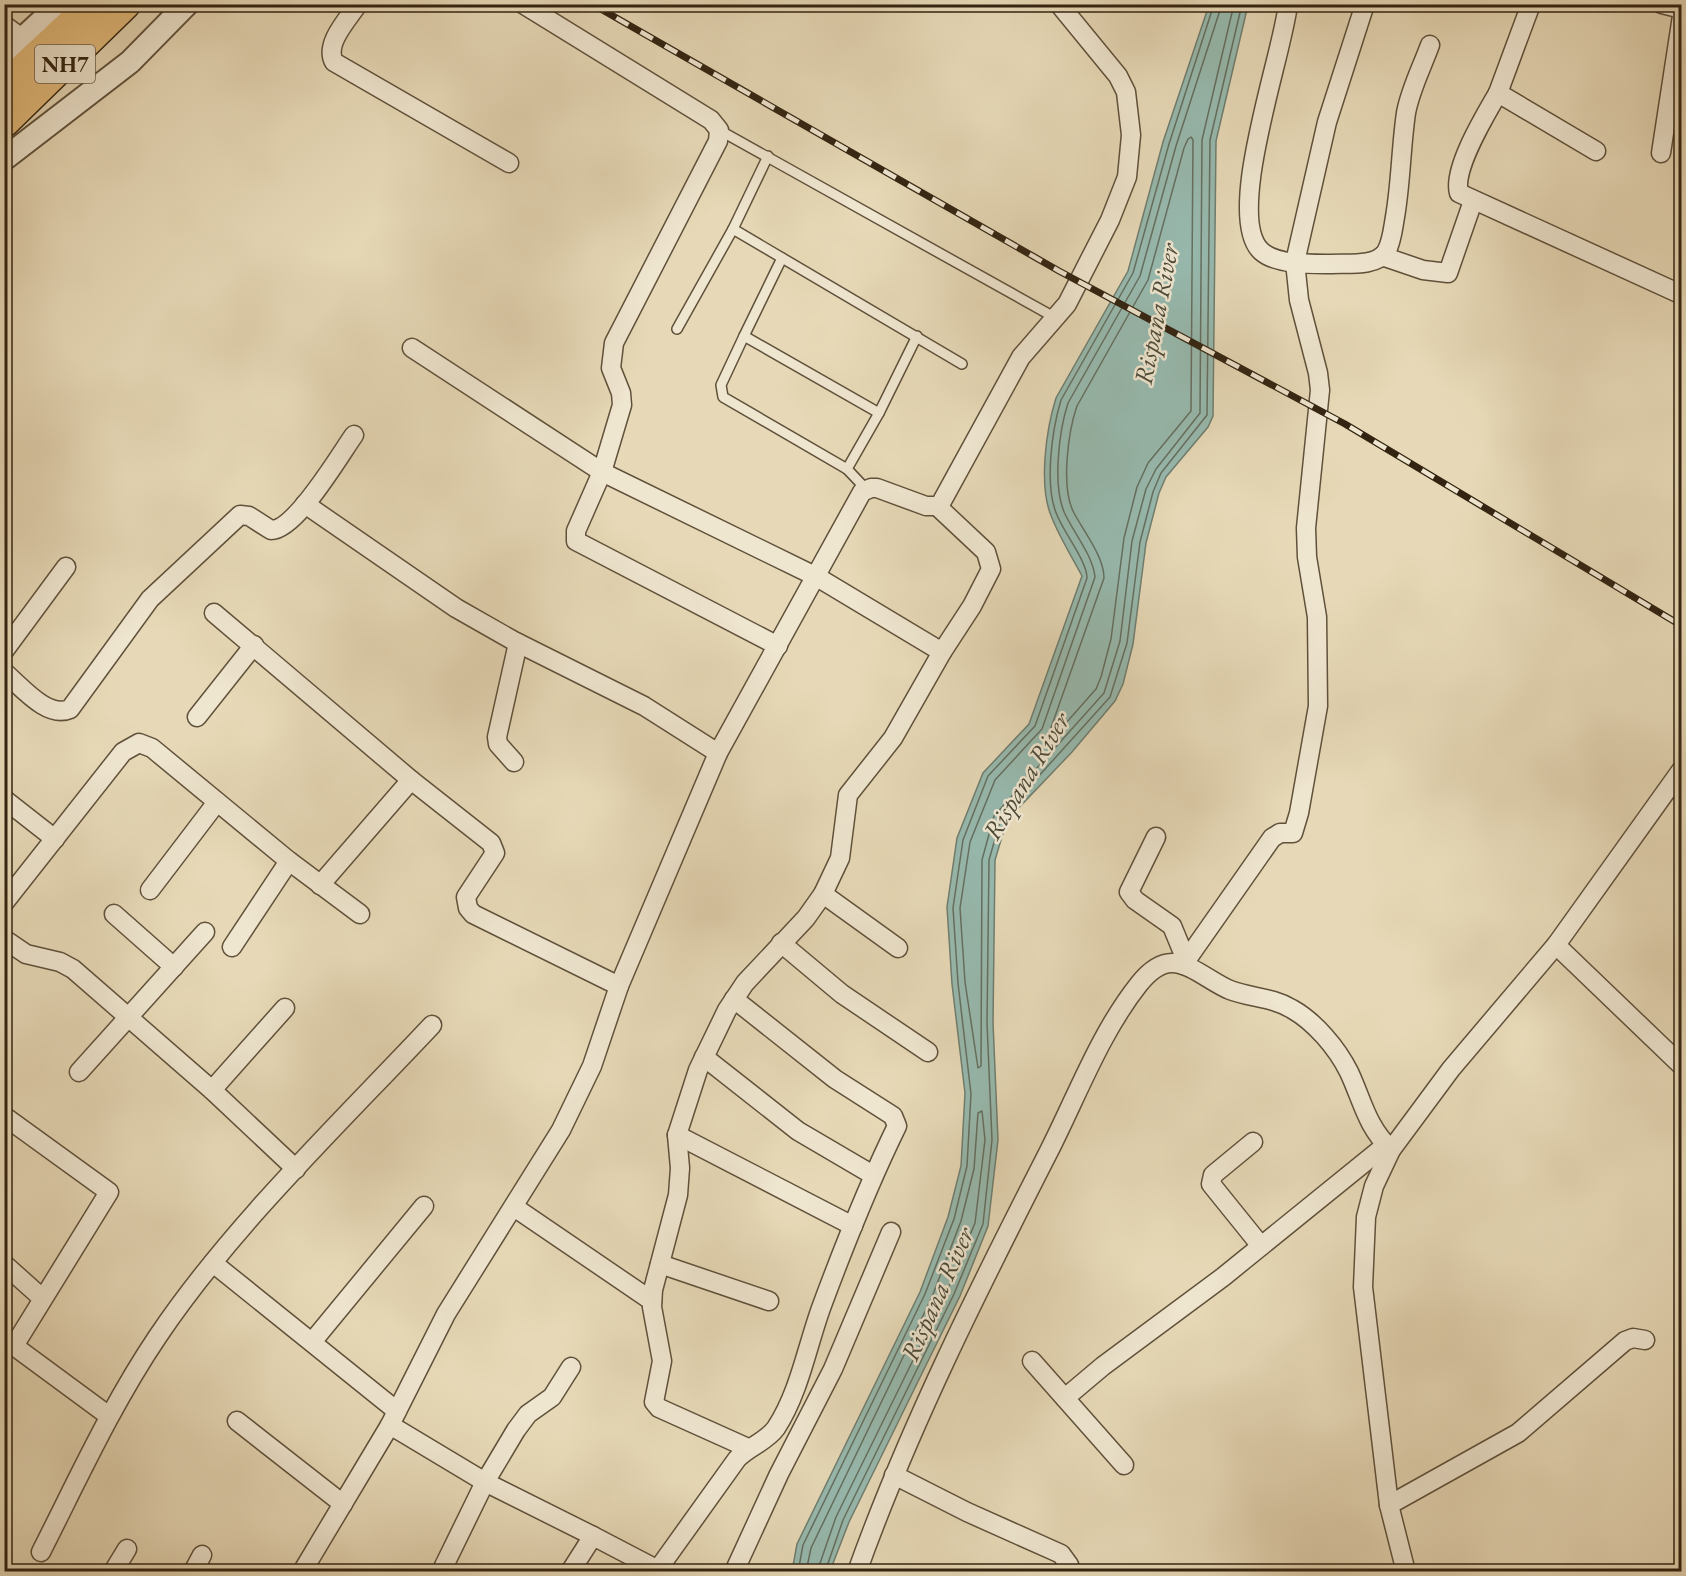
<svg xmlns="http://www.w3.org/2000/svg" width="1686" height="1576" font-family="'EB Garamond',serif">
<rect width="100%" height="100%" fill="#e7d9b7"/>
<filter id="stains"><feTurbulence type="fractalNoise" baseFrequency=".00333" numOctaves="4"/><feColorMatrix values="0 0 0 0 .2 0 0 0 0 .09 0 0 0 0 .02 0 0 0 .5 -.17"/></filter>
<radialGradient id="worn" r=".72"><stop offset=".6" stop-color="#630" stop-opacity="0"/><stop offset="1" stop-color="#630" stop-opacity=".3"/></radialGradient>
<path fill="#97baaf" stroke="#6f7e70" stroke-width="1.5" d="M1209 5H1248L1216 141 1213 416 1208 427 1166 477 1159 493 1146 543 1133 644 1123 684 1115 701 1072 752 1007 820 995 860 993 1023 998 1140 988 1226 960 1296 849 1522 830 1571H792L797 1544 920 1292 948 1217 961 1166 965 1093 952 984 947 907 957 838 983 773 1029 724 1082 576C1072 557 1060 538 1052 518 1038 487 1046 430 1056 398L1128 271 1163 142Z"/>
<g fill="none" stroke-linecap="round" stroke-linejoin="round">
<g stroke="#656f60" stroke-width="1.5">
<path d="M1222 4 1176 146 1140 276 1068 403C1059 431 1052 487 1065 514 1074 533 1093 556 1095 577L1042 729 995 780 970 842 960 908 965 982 978 1068 981 1066 982 860 994 816 1104 693 1120 641 1132 541 1146 489 1156 469 1200 413 1202 140 1234 4"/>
<path d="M1191 137 1193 140 1191 411 1148 463 1137 487 1124 538 1111 639 1101 677 1096 689 1051 740 1048 736 1104 578C1104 556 1083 531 1073 511 1061 486 1068 432 1077 406L1148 280 1184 148 1188 139Z"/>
<path d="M798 1572 803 1545 925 1294 954 1219 967 1166 971 1094 958 983 953 908 963 840 988 776 1035 726 1087 578C1087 561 1064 533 1057 515 1044 486 1052 430 1061 400L1133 273 1169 144 1214 4"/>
<polyline points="806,1572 811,1548 932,1297 961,1221 974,1169 978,1113 982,1111 985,1140 975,1223 947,1291 836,1517 817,1572"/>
<polyline points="825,1572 843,1520 954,1294 983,1224 992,1140 987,1023 989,860 1001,818 1110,697 1127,643 1140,542 1153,492 1161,473 1207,415 1210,140 1242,4"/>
</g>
<g stroke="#60513b" stroke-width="12">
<g id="service">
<polyline points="719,130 1054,317"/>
<polyline points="733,229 962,364"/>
<polyline points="782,258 744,336 879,413"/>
<polyline points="677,329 733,229 768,156"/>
<polyline points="744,336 721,385 723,397 847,469 866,489"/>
<polyline points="847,469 879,413 917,336"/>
</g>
</g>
<g stroke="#60513b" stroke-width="21">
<g id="minor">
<path d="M358 4C348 19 324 44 334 62L509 163"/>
<polyline points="523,4 711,120 719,130 718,141 614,343 611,368 621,393 622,405 602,472 576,531 576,541 778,646"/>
<path d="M1288 4C1283 54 1224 216 1261 251 1276 265 1311 264 1331 264 1347 263 1376 267 1386 252 1392 242 1393 228 1395 217 1401 182 1401 147 1406 113 1410 90 1422 67 1430 45"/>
<polyline points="1531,4 1498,93 1596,151"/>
<polyline points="1662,4 1682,9"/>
<polyline points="4,25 23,39"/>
<path d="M1498 93C1486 114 1452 169 1459 193L1678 293"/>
<polyline points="1661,153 1682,16"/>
<polyline points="1382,256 1423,270 1448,273 1473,201"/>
<polyline points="412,348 602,472 817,577 942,652"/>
<polyline points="305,504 456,608 514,641 644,706 718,753"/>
<polyline points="214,613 411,780 491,843 495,853 466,897 468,908 473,914 619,986"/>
<polyline points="4,651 66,567"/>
<path d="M4 672C21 686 47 719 70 709L150 599 240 515 249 516 271 530C296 530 339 456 354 435"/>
<polyline points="197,717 254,645"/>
<polyline points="514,762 498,744 497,737 518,643"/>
<polyline points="4,799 55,839"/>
<polyline points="1156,837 1129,892 1135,900 1172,926 1186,960"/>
<polyline points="320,885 411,780"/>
<polyline points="150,890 217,802"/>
<polyline points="823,894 898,948"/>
<polyline points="4,903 123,752 139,743 152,748 289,861 360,914"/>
<polyline points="114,914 174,967"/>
<polyline points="4,939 26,954 60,962 73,969 212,1090 296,1169"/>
<polyline points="781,943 842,994 928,1052"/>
<polyline points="1556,945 1682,1066"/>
<polyline points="232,947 289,861"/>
<polyline points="1183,965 1272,838 1280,833 1293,833 1299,813 1318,706 1317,617 1307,557 1306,528 1320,390 1318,373 1299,300 1295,262 1327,122 1365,4"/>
<polyline points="704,1057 798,1131 873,1175"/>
<polyline points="79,1072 205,932"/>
<polyline points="212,1090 285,1008"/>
<polyline points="4,1116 109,1192 14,1346 109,1416"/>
<polyline points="677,1135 853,1226"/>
<polyline points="1253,1142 1213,1175 1211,1184 1261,1246"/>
<polyline points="514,1207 652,1301"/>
<polyline points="213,1263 397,1411"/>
<polyline points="4,1264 42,1298"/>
<polyline points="660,1264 769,1301"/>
<polyline points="312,1342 424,1206"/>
<polyline points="1032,1361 1124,1465"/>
<polyline points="1065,1398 1103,1366 1223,1277 1386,1145"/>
<polyline points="237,1421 343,1504"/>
<polyline points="390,1425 485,1482 593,1536"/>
<polyline points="748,1448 659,1408 654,1402 662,1361 652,1307 653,1290 678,1195 680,1168 677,1135 698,1070 727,1010 745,983 806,918 823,894 840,858 848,795 893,738 942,652 972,606 991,569 986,552 937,506"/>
<polyline points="894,1475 967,1512 1061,1554 1069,1565 1066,1572"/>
<polyline points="1389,1505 1518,1433 1625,1341 1633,1338 1645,1340"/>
<path d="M41 1552C78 1479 112 1404 158 1336 232 1226 340 1123 432 1025"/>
<polyline points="113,1572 127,1549"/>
<polyline points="193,1572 202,1555"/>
<polyline points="302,1572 390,1425 446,1314 561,1130 592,1066 619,986 718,753 862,492 871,488 877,488 926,506 937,506 941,503 1021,357 1067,304 1110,220 1127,177 1131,135 1126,92 1118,76 1059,4"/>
<polyline points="441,1572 485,1482 516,1430 528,1414 552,1397 571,1367"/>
<polyline points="570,1572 593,1536 662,1572"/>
<path d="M656 1572 737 1459C748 1447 766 1442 776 1428 799 1393 807 1347 821 1308 844 1246 868 1185 897 1126L893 1116 835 1079 734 999"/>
<polyline points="734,1572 779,1474 833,1369 891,1232"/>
<path d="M857 1572C909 1427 979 1288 1049 1151 1077 1096 1100 1033 1139 984 1147 974 1158 963 1172 963 1191 963 1212 983 1230 990 1251 998 1272 997 1292 1009 1315 1022 1337 1048 1349 1072 1363 1102 1366 1125 1391 1150"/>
<polyline points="1406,1572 1389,1505 1363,1287 1366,1217 1374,1186 1391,1150 1451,1069 1556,945 1682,769"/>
</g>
</g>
<g stroke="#60513b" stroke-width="26">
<g id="tertiary">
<polyline points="4,56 60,4"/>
<polyline points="4,159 130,62 187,4"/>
</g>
</g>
<g stroke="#332412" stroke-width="33">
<g id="trunk">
<polyline points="4,87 93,4"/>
<polyline points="4,122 125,4"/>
</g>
</g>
<use href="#service" stroke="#efe6d0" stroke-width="9"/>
<use href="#minor" stroke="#efe6d0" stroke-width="18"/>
<use href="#tertiary" stroke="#efe6d0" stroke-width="22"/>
<use href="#trunk" stroke="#e4bc7c" stroke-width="30"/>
<g stroke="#332412" stroke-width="7">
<polyline id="rail" points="592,4 1059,271 1345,424 1682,626"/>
</g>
<use href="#rail" stroke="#efe6d0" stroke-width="4.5" stroke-dasharray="14" stroke-linecap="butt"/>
</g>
<g text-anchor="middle" stroke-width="5" stroke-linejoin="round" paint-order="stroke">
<rect fill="#efe6d0" stroke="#6b5e4b" stroke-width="1.5" x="35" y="45" width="60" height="38" rx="4.5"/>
<g font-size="22" font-weight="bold" fill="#332412">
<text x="65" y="72">NH7</text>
</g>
<g font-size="26" font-style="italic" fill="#4c4a39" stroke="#efe6d0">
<text transform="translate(1156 314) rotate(-79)" y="9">Rispana River</text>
<text transform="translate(1026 776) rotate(-59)" y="9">Rispana River</text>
<text transform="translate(937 1294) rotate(-66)" y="9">Rispana River</text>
</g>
</g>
<rect width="1686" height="1576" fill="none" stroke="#e7d9b7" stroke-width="24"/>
<rect x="6" y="6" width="1674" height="1564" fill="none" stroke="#332412" stroke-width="3"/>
<rect x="12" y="12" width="1662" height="1552" fill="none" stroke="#332412" stroke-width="1.5"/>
<rect width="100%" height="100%" filter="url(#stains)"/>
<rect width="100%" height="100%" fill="url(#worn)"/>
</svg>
